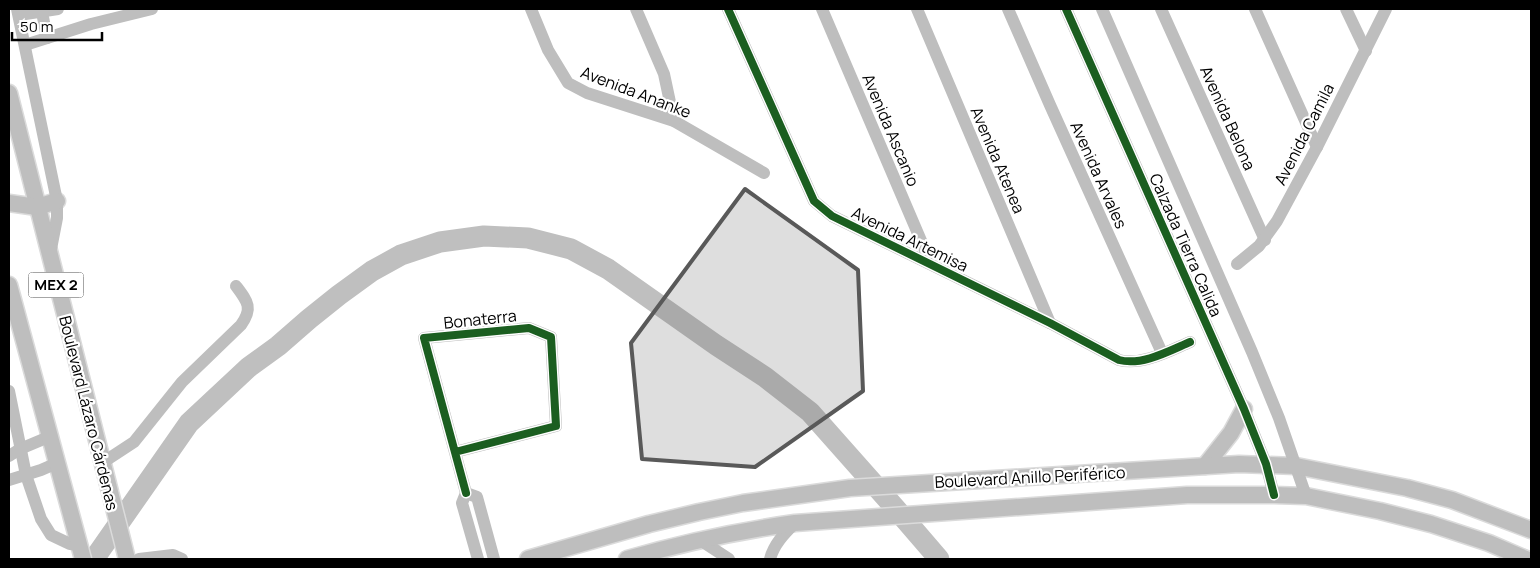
<svg xmlns="http://www.w3.org/2000/svg" width="1540" height="568" font-family="Manrope,sans-serif">
<rect width="100%" height="100%" fill="#fff"/>
<g fill="none" stroke-linecap="round" stroke-linejoin="round">
<polyline stroke="#bfbfbf" stroke-width="21" points="94,559 189,423 249,367 278,346 309,319 339,295 372,271 401,255 440,242 484,236 528,238 571,249 608,269 716,345 765,377 810,412 896,509 939,559"/>
<g stroke="#dbdbdb" stroke-width="19">
<g id="major">
<polyline points="9,93 127,559"/>
<polyline points="9,203 37,207 57,201"/>
<polyline points="9,285 83,559"/>
<polyline points="1205,466 1231,433 1244,409"/>
<polyline points="528,559 649,524 699,512 743,503 850,488 1239,464 1296,466 1407,488 1452,500 1531,530"/>
<path d="M627 559C682 543 738 531 795 523L1187 495H1274L1306 496 1380 511 1431 524 1489 543 1526 559"/>
</g>
</g>
<g stroke="#bebebe" stroke-width="12">
<polyline points="17,9 57,201 57,218 50,254"/>
<polyline points="531,9 548,50 568,83 587,93 674,121 764,173"/>
<polyline points="636,9 664,74 674,121"/>
<path d="M728 9 814 201 832 216 1050 323 1119 360C1142 366 1169 351 1190 342"/>
<polyline points="822,9 931,264"/>
<polyline points="917,9 1050,323"/>
<polyline points="1008,9 1050,105 1162,353"/>
<polyline points="1066,9 1244,409 1266,464 1274,495"/>
<polyline points="1102,9 1252,352 1279,418 1306,496"/>
<polyline points="1161,9 1265,240"/>
<polyline points="1255,9 1317,147"/>
<polyline points="1346,9 1366,51"/>
<polyline points="42,12 47,38"/>
<polyline points="19,15 58,9"/>
<polyline points="25,45 91,24 152,9"/>
<polyline points="1237,264 1259,246 1277,221 1317,147 1386,9"/>
<polyline points="9,391 26,475 41,519 51,535 70,544 79,545"/>
<polyline points="455,452 556,426 551,337 529,328 424,338 466,493"/>
<polyline points="9,456 20,449 51,436"/>
<path d="M102 463 134 442 182 382 241 325C253 308 248 302 236 286"/>
<polyline points="9,480 41,470 57,463"/>
<polyline points="466,493 477,497 494,559"/>
<polyline points="466,493 462,503 478,559"/>
<polyline points="700,540 729,559"/>
<polyline points="139,559 173,555 182,559"/>
<path d="M770 559C774 544 784 534 795 523"/>
</g>
<use href="#major" stroke="#bebebe" stroke-width="16"/>
<g stroke="#fff" stroke-width="11">
<g id="cycleway">
<path d="M728 9 814 201 832 216 1050 323 1119 360C1142 366 1169 351 1190 342"/>
<polyline points="1066,9 1244,409 1266,464 1274,495"/>
<polyline points="455,452 556,426 551,337 529,328 424,338 466,493"/>
</g>
</g>
<use href="#cycleway" stroke="#1b5e20" stroke-width="8"/>
</g>
<path fill="#595959" fill-opacity="0.2" stroke="#595959" stroke-width="4" stroke-linejoin="round" d="M745 189 858 270 863 391 755 467 642 459 631 343Z"/>
<g text-anchor="middle" stroke-width="4.5" stroke-linejoin="round" paint-order="stroke">
<rect fill="#fff" stroke="#4c4c4c" stroke-width="1" x="28.5" y="272.5" width="55" height="25" rx="4"/>
<g font-size="15" font-weight="bold" fill="#000">
<text x="56" y="290">MEX 2</text>
</g>
<g font-size="16" fill="#000" stroke="#fff">
<text transform="translate(636 92) rotate(21)" y="6">Avenida Ananke</text>
<text transform="translate(1228 118) rotate(66)" y="6">Avenida Belona</text>
<text transform="translate(891 130) rotate(67)" y="6">Avenida Ascanio</text>
<text transform="translate(1304 134) rotate(-63)" y="6">Avenida Camila</text>
<text transform="translate(998 160) rotate(67)" y="6">Avenida Atenea</text>
<text transform="translate(1099 175) rotate(66)" y="6">Avenida Arvales</text>
<text transform="translate(910 239) rotate(26)" y="6">Avenida Artemisa</text>
<text transform="translate(1186 245) rotate(66)" y="6">Calzada Tierra Calida</text>
<text transform="translate(480 319) rotate(-6)" y="6">Bonaterra</text>
<text transform="translate(89 413) rotate(76)" y="6">Boulevard Lázaro Cárdenas</text>
<text transform="translate(1030 477) rotate(-3)" y="6">Boulevard Anillo Periférico</text>
</g>
</g>
<rect width="1540" height="568" fill="none" stroke="#000000" stroke-width="20"/>
<path d="M12 32v8h90v-8" fill="none" stroke="#000000" stroke-width="2.5"/>
<text x="20" y="32" font-size="15" fill="#000000" stroke="#ffffff" stroke-width="4" paint-order="stroke">50 m</text>
</svg>
